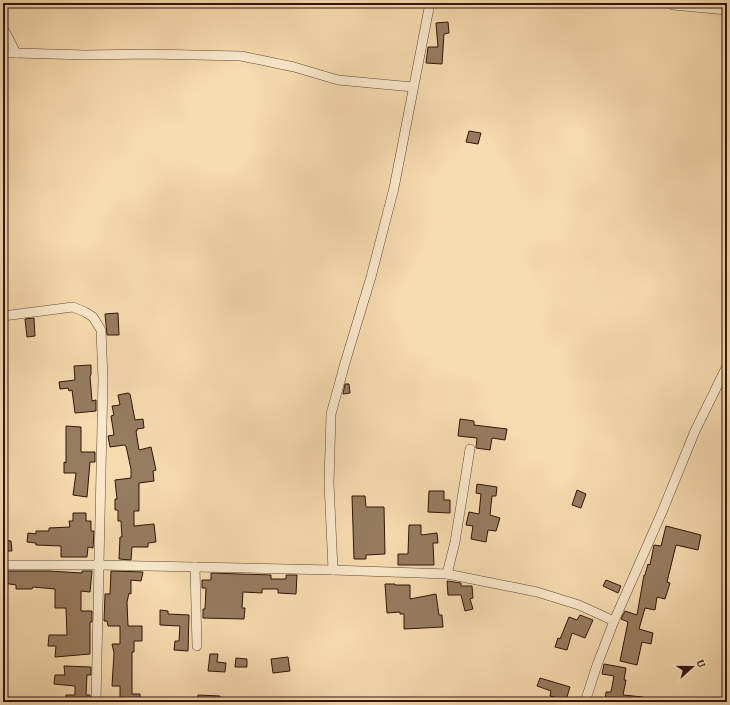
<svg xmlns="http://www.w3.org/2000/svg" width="730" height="705" font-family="Alegreya,serif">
<rect width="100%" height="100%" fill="#f6dbaf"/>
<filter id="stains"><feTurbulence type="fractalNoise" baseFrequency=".005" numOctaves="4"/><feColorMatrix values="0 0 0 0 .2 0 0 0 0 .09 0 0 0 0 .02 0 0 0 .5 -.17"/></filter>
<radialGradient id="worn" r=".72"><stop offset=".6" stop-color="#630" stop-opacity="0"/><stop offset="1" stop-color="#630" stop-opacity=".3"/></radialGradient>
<g fill="#967c60" stroke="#2f150a">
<polygon points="448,22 449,33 444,34 442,64 426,63 428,47 438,47 436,23"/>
<polygon points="469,131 481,133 478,144 466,142"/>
<polygon points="118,313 119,335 107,335 105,314"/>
<polygon points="34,318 35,336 27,337 25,319"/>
<polygon points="91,365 91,375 90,376 92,401 96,400 96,411 75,413 72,390 69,391 68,388 60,389 59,382 75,380 74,366"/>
<polygon points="345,384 349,384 350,393 343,394"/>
<polygon points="128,393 130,394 135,420 143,419 144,428 137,429 137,431 136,431 139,450 151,447 156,470 153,471 154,481 139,483 139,511 134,511 134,526 154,524 156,542 148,543 148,547 132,547 131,560 119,559 120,537 122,537 121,521 118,521 118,510 115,510 115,499 117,499 115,480 131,478 131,469 126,446 124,445 110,447 108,436 114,435 111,416 114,415 112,406 120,405 118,395"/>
<polygon points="460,419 474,421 474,425 507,429 505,440 492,438 490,450 476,448 477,438 458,436"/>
<polygon points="66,426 81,427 81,452 95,452 95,462 90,462 87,497 73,495 76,473 64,473 64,462 66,463"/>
<polygon points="477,484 497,487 496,496 492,496 490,515 500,518 496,531 488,530 486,542 471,539 473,526 466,525 469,512 479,514 481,494 476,493"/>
<polygon points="577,490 586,494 581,508 572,505"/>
<polygon points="429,491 444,491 444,500 450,500 450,513 428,512"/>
<polygon points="352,496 365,496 366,507 384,507 385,554 366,555 366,559 354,559"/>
<polygon points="73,513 86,513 86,521 91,521 91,531 94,531 93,548 88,547 87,557 61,557 61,546 36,545 36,543 27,542 28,533 36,534 36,531 49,531 49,528 70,527 69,521 73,521"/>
<polygon points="409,525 421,525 421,535 437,533 438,543 433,543 434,565 398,565 398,554 408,554"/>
<polygon points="666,526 701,535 698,550 676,545 667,582 670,583 665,599 657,597 655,610 645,608 639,629 653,633 651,644 642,642 637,665 620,661 628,622 621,619 625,611 637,615 644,575 645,575 648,564 650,565 654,545 661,546"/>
<polygon points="3,540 11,541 12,551 3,551"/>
<polygon points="3,571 49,571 82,573 82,571 92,571 90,592 81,591 81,611 92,611 92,622 90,622 90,654 55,657 56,646 48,646 49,635 67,635 66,608 55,608 55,589 33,587 32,589 16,589 16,585 3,583"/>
<polygon points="111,571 143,572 141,581 131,580 131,594 129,593 127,602 128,626 142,626 142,641 134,641 134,652 132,652 132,694 140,694 140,702 120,702 120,686 112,686 114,653 112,644 120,644 120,626 108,626 107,621 104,621 105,594 110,594"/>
<polygon points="211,573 271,575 271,579 286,579 286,575 297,575 296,594 278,593 278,589 262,589 262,593 243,592 242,608 245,608 244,619 203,618 203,609 205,609 206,588 202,588 202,580 211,580"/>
<polygon points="606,580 621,586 618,593 603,586"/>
<polygon points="447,581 461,583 461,586 472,586 473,598 470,599 473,609 465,611 461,595 448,595"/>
<polygon points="385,584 395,584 395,585 410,585 410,599 436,594 439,615 442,615 443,627 404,629 404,614 400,614 400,612 387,613"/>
<polygon points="160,610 168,611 168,614 189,615 188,651 174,650 175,641 179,641 180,626 160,625"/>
<polygon points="580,615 593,620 585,638 572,633 567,650 555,647 558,638 560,639 569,617 577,620"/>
<polygon points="210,654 218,654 217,662 226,663 225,672 208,671"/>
<polygon points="288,657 290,671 273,673 271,659"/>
<polygon points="236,658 247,659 247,667 235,667"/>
<polygon points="604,664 626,668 624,680 626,680 623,695 643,697 643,702 605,702 606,692 611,692 614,676 602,674"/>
<polygon points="64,666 91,667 91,675 87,675 86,695 90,695 90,702 66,702 66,695 75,695 75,686 54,684 55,675 65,675"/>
<polygon points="540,678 570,687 566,700 550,696 551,691 537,686"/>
<polygon points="198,695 220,696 220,702 197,702"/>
</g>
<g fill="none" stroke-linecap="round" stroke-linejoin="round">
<g stroke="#614633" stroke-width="10">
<g id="minor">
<polyline points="673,5 727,10"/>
<polyline points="3,28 16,53"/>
<polyline points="3,53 16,53 86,55 149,54 241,56 294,67 338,80 413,87"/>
<polyline points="3,316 73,307 85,312 93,317 101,330 103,379 96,702"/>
<polyline points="3,565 99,565 333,570 447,574 537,592 579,605 614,621"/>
<polyline points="195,567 197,646"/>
<polyline points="333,570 329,483 331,414 345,363 371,277 394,188 430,3"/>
<polyline points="447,574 455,542 470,449"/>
<polyline points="585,702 597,665 614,621 662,512 695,431 727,366"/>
</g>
</g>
<use href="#minor" stroke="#f9e8cb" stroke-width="9"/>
</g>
<rect width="730" height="705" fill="none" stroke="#f6dbaf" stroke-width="16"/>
<rect x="4" y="4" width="722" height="697" fill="none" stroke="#2f150a" stroke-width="2"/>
<rect x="8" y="8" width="714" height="689" fill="none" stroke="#2f150a"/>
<g transform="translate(692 667) rotate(69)" stroke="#f9e8cb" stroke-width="3" paint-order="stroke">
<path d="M0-3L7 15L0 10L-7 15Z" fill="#2f150a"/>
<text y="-6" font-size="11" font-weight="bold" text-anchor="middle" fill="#2f150a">U</text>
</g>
<rect width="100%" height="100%" filter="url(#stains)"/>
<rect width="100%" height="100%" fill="url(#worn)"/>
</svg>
